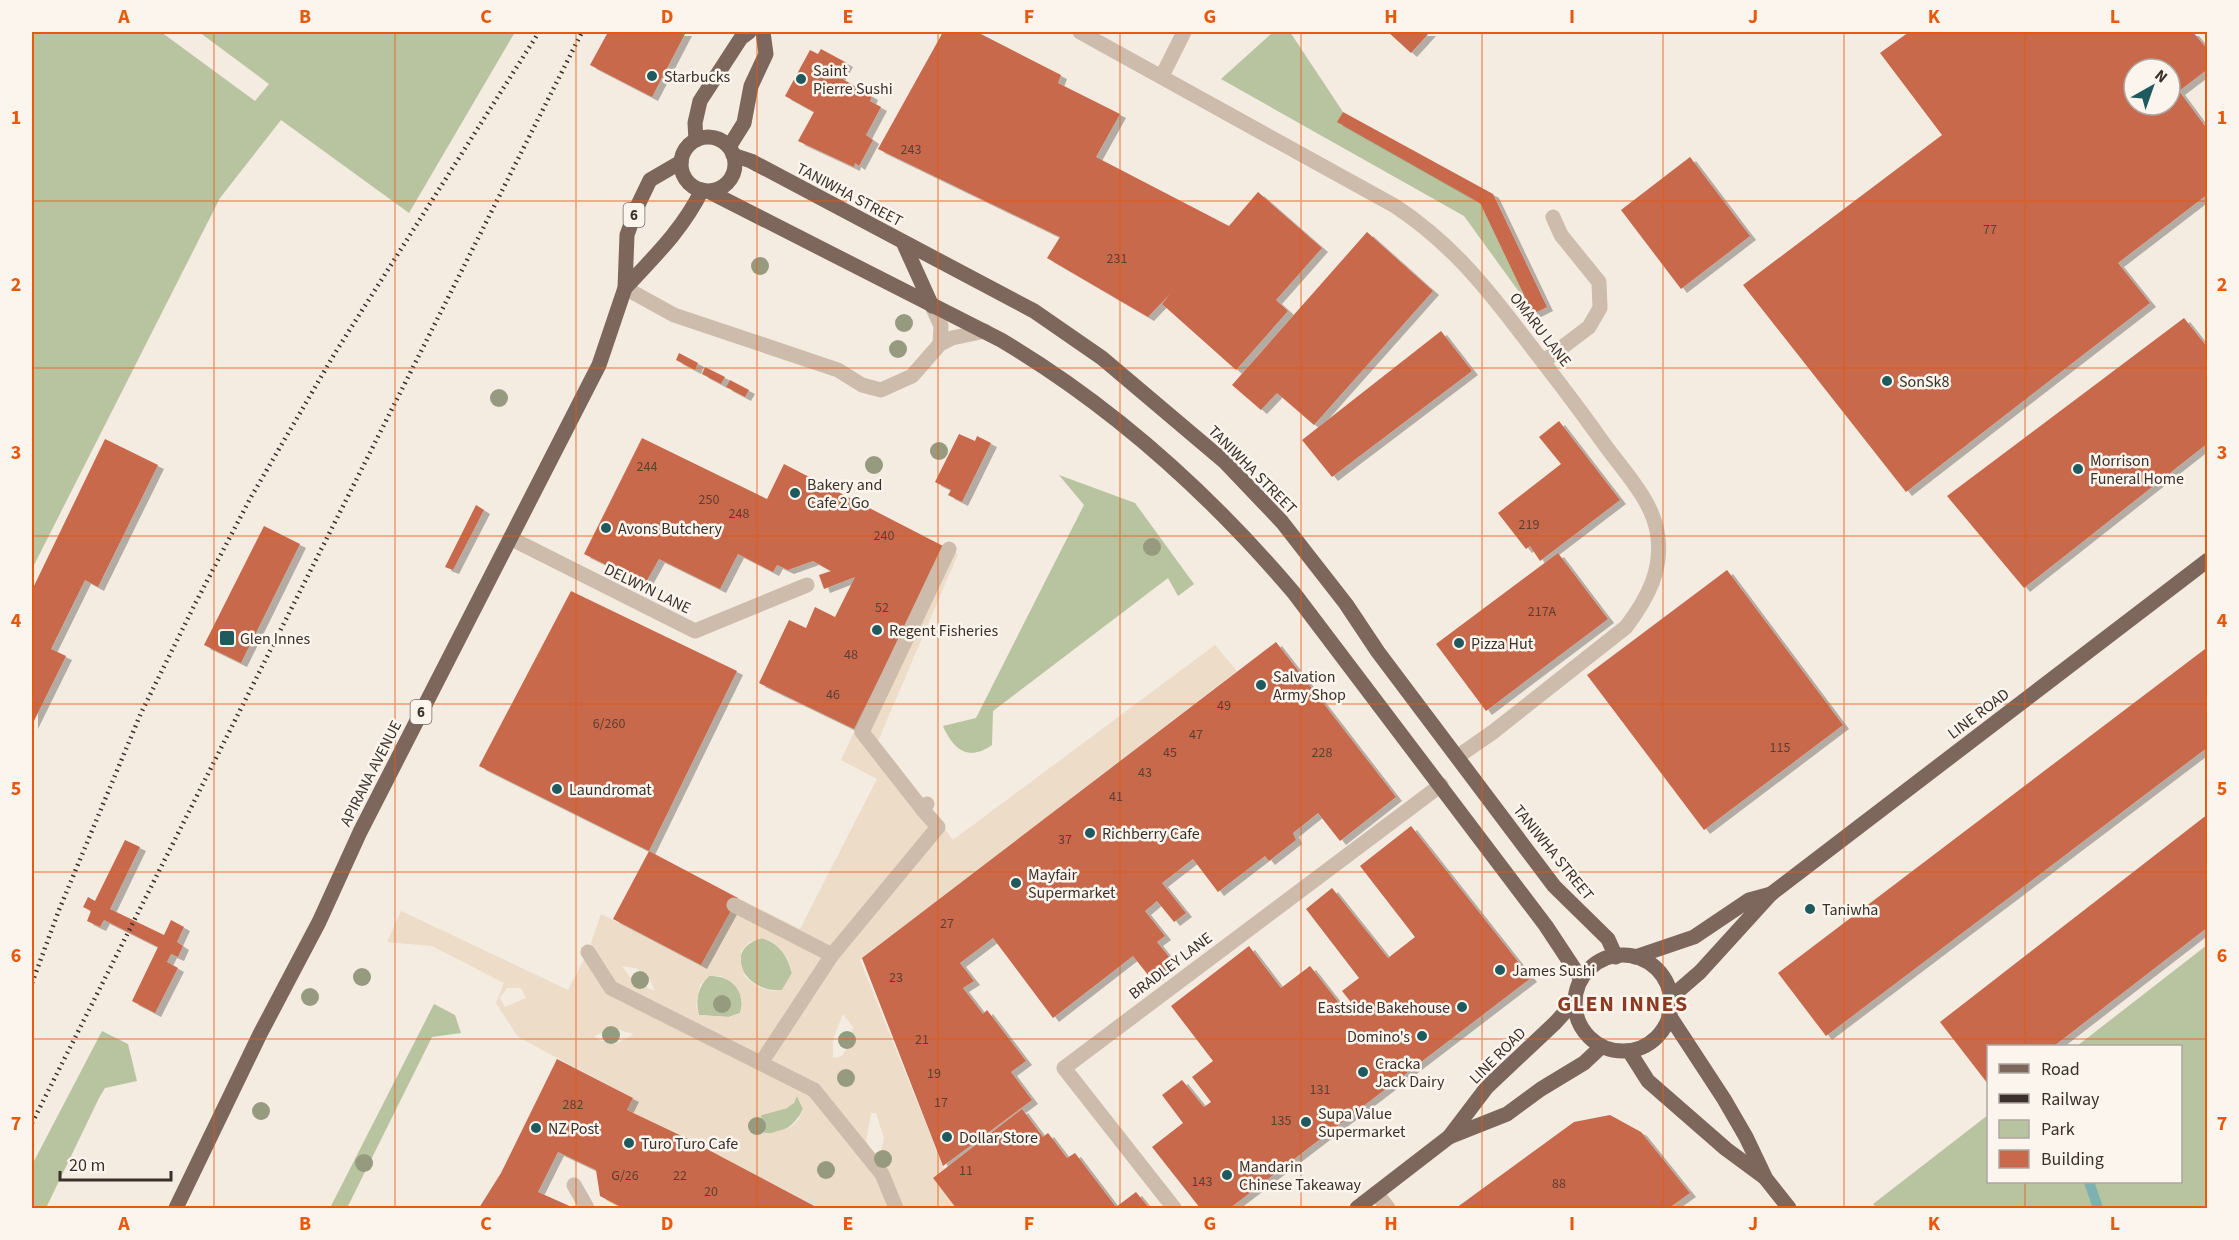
<svg xmlns="http://www.w3.org/2000/svg" width="2239" height="1240" font-family="'Source Sans 3',sans-serif">
<defs>
<filter id="shadow"><feDropShadow dx="6" dy="4" stdDeviation="0" flood-color="#0004"/></filter>
</defs>
<rect width="100%" height="100%" fill="#f4ebe1"/>
<g fill="#b8c4a0">
<polygon points="32,32 161,32 255,101 269,84 199,32 515,32 409,213 281,120 220,198 32,569"/>
<polygon points="1273,32 1290,32 1343,112 1338,122 1480,203 1530,307 1464,216 1221,79"/>
<path d="M1059 475 1135 503 1194 584 1178 596 1168 578 993 711 992 745C968 762 953 749 943 726L976 718 1084 505Z"/>
<path d="M762 938C781 945 786 954 792 973L782 990C746 994 720 950 762 938Z"/>
<polygon points="2207,945 2207,1208 1877,1208 1873,1204 1988,1115 1988,1182 2180,1182 2180,1046 2077,1046"/>
<path d="M709 976C731 975 747 991 740 1013L729 1017 699 1015C695 999 698 987 709 976Z"/>
<polygon points="434,1004 455,1015 461,1033 432,1037 347,1208 330,1208"/>
<polygon points="102,1031 128,1044 137,1081 105,1088 99,1098 46,1208 32,1208 32,1165"/>
<path d="M797 1096 803 1109C796 1124 780 1138 762 1132L761 1115 787 1108Z"/>
</g>
<path fill="#ecdcc8" fill-rule="evenodd" d="M945 547 958 554 878 741 953 840 1215 645 1237 671 860 960 944 1169 933 1178 956 1208H818L686 1138 627 1110 633 1098 518 1037 496 1003 504 983 432 946 387 942 401 911 568 990 588 952 601 914 701 965 738 898 800 929 877 779 841 760 885 666ZM762 938 774 943 787 957 792 973 782 990 772 991 758 987 745 977 741 963V951L749 942ZM622 966 635 968 647 974 655 991 633 982ZM709 976H721L734 983 740 994 742 1005 740 1013 729 1017 699 1015 696 1005 700 985ZM507 988H521L526 998 505 1007 500 998ZM843 1014 853 1027 849 1045 842 1056 833 1058V1039ZM613 1028 633 1034V1035L615 1044 601 1041 594 1036ZM797 1096 803 1109 799 1119 791 1127 768 1134 762 1132 761 1115 787 1108 794 1103ZM871 1113H876L884 1138 881 1151 873 1153 866 1141Z"/>
<g fill="none" stroke-linecap="round" stroke-linejoin="round">
<polyline stroke="#7fb0b2" stroke-width="10" points="2089,1182 2098,1208"/>
</g>
<g fill="#c8694b" fill-rule="evenodd" filter="url(#shadow)">
<polygon points="608,32 686,32 652,97 590,65"/>
<polygon points="943,32 977,32 1061,75 1058,83 1120,114 1096,157 1229,226 1258,192 1322,248 1276,300 1288,311 1236,370 1162,304 1170,294 1148,317 1047,258 1060,237 878,149"/>
<polygon points="1388,32 1430,32 1411,53"/>
<path d="M1909 32H2193L2208 50V69L2179 91 2208 130V194L2118 263 2150 303 1906 492 1743 285 1942 135 1880 53ZM2134 69H2170V105H2134Z"/>
<polygon points="821,49 847,63 839,77 872,96 870,101 881,107 866,135 873,140 859,166 855,163 854,167 798,141 814,112 785,96 810,50 818,54"/>
<polygon points="1343,112 1493,194 1547,307 1533,314 1480,203 1337,122"/>
<polygon points="1690,157 1750,236 1681,289 1621,210"/>
<polygon points="1367,232 1433,291 1314,425 1277,393 1261,410 1232,385"/>
<polygon points="2184,318 2208,348 2208,443 2024,588 1947,496"/>
<polygon points="1441,331 1472,371 1332,477 1302,440"/>
<polygon points="679,353 698,363 695,370 676,360"/>
<polygon points="705,367 725,377 721,384 702,374"/>
<polygon points="730,380 749,390 745,397 726,387"/>
<polygon points="1559,421 1620,500 1540,561 1530,546 1526,549 1498,513 1561,464 1539,437"/>
<polygon points="959,434 975,441 977,436 991,443 962,502 948,495 951,490 935,482"/>
<polygon points="642,438 767,499 784,464 945,547 854,729 759,683 789,620 806,628 815,607 835,617 855,577 824,589 819,575 831,571 813,561 788,570 777,565 773,572 738,554 720,589 659,559 645,584 584,554"/>
<polygon points="105,439 158,465 98,587 85,580 51,649 66,656 32,725 32,590"/>
<polygon points="476,505 484,510 453,570 445,567"/>
<polygon points="264,526 300,544 241,663 204,645"/>
<polygon points="1558,553 1608,619 1486,711 1436,644"/>
<polygon points="1727,570 1843,725 1704,830 1587,675"/>
<polygon points="571,591 737,671 649,851 479,766"/>
<polygon points="1276,642 1396,797 1340,841 1318,813 1293,833 1296,840 1269,861 1265,856 1218,892 1193,859 1162,883 1186,913 1174,922 1157,901 1145,911 1165,936 1157,942 1174,963 1152,980 1133,956 1053,1018 993,938 960,963 974,981 963,988 983,1014 987,1010 1026,1061 1011,1072 1032,1100 943,1166 862,958"/>
<polygon points="2205,649 2208,653 2208,747 1826,1036 1778,973"/>
<polygon points="2208,814 2208,927 2054,1046 1988,1046 1988,1084 1940,1022"/>
<polygon points="1411,826 1531,978 1230,1208 1200,1208 1152,1147 1183,1123 1162,1095 1182,1080 1204,1107 1211,1102 1192,1077 1213,1061 1171,1006 1249,946 1281,988 1310,966 1346,1012 1354,1006 1342,991 1359,978 1306,909 1332,888 1388,958 1415,937 1360,866"/>
<polygon points="125,840 140,847 110,909 164,935 171,920 184,927 177,942 183,946 178,957 171,954 167,962 178,968 155,1013 132,1001 158,947 104,920 100,927 87,921 91,911 83,907 88,897 95,901"/>
<polygon points="649,851 738,898 701,965 613,919"/>
<polygon points="557,1059 633,1098 627,1110 686,1138 818,1208 623,1208 600,1196 596,1170 558,1152 538,1192 574,1208 479,1208 501,1173"/>
<polygon points="1022,1109 1043,1137 1048,1133 1067,1158 1075,1153 1116,1207 1136,1192 1149,1208 956,1208 933,1178"/>
<polygon points="1610,1115 1641,1132 1690,1193 1669,1208 1456,1208 1574,1122"/>
</g>
<g fill="none" stroke-linecap="round" stroke-linejoin="round">
<g stroke="#cdbbac" stroke-width="15">
<path d="M1080 32 1395 206C1448 241 1482 282 1520 332 1548 368 1576 404 1602 441 1621 468 1651 498 1657 531 1664 568 1648 598 1626 627L1493 732 1457 757"/>
<polyline points="1162,76 1184,32"/>
<polyline points="625,288 674,315 838,370 862,385 881,390 912,376 940,344 952,338 985,331"/>
<polyline points="932,306 941,326 940,344"/>
<polyline points="1544,361 1589,327 1600,308 1599,282 1561,235 1553,217"/>
<polyline points="510,538 695,631 807,585"/>
<polyline points="923,810 862,732 949,549"/>
<polyline points="734,905 832,955"/>
<polyline points="588,952 611,988 814,1090 882,1174 896,1208"/>
<polyline points="761,1063 832,955 938,827 923,810 927,804"/>
<polyline points="574,1185 587,1208"/>
<polyline points="1376,1193 1388,1208"/>
<polyline points="1174,1208 1064,1068 1441,785"/>
</g>
<g stroke="#7d675c" stroke-width="15">
<circle cx="708" cy="164" r="27"/>
<polyline points="696,140 695,123 700,101 741,38 749,32"/>
<polyline points="729,147 744,123 751,86 766,54 763,32"/>
<polyline points="733,155 751,161 1034,311 1102,358 1225,462 1282,522 1346,604 1378,652 1554,886 1608,939 1616,957"/>
<path d="M710 192 1001 340C1112 406 1210 494 1294 593L1546 926 1581 979"/>
<polyline points="903,242 932,306"/>
<path d="M625 288C654 257 683 229 702 190"/>
<polyline points="1771,894 2208,560"/>
<circle cx="1623" cy="1003" r="48"/>
<polyline points="1635,957 1694,937 1749,900 1771,894 1700,972 1670,998"/>
<polyline points="1669,1015 1724,1099 1746,1137 1766,1179 1789,1208"/>
<polyline points="1629,1051 1648,1081 1726,1149 1764,1177"/>
<polyline points="1449,1137 1507,1114 1541,1089 1584,1063 1601,1047"/>
<polyline points="176,1208 260,1034 319,922 360,832 599,365 625,288 627,235 637,207 650,180 681,162"/>
<polyline points="1357,1208 1449,1137 1487,1087 1555,1023 1575,1001"/>
</g>
<g stroke="#3b302b" stroke-width="4.5" stroke-dasharray="1.5 4.5" stroke-linecap="butt">
<polyline points="32,983 59,910 141,713 196,602 251,497 335,353 539,32"/>
<polyline points="32,1123 582,32"/>
</g>
</g>
<g fill="#969b7f">
<circle cx="760" cy="266" r="9"/>
<circle cx="904" cy="323" r="9"/>
<circle cx="898" cy="349" r="9"/>
<circle cx="499" cy="398" r="9"/>
<circle cx="939" cy="451" r="9"/>
<circle cx="874" cy="465" r="9"/>
<circle cx="1152" cy="547" r="9"/>
<circle cx="362" cy="977" r="9"/>
<circle cx="640" cy="980" r="9"/>
<circle cx="310" cy="997" r="9"/>
<circle cx="722" cy="1004" r="9"/>
<circle cx="611" cy="1035" r="9"/>
<circle cx="847" cy="1040" r="9"/>
<circle cx="846" cy="1078" r="9"/>
<circle cx="261" cy="1111" r="9"/>
<circle cx="757" cy="1126" r="9"/>
<circle cx="883" cy="1159" r="9"/>
<circle cx="364" cy="1163" r="9"/>
<circle cx="826" cy="1170" r="9"/>
</g>
<path fill="none" stroke="#e8590c" stroke-width="1.5" stroke-opacity="0.55" d="M214 32V1208M395 32V1208M576 32V1208M757 32V1208M938 32V1208M1120 32V1208M1301 32V1208M1482 32V1208M1663 32V1208M1844 32V1208M2025 32V1046M32 201H2208M32 368H2208M32 536H2208M32 704H2208M32 872H2208M32 1039H2208M2025 1182V1208"/>
<g fill="#1f5a5e" stroke="#fbf5ee" stroke-width="2">
<circle cx="652" cy="76" r="6"/>
<circle cx="801" cy="79" r="6"/>
<circle cx="1887" cy="381" r="6"/>
<circle cx="2078" cy="469" r="6"/>
<circle cx="795" cy="493" r="6"/>
<circle cx="606" cy="528" r="6"/>
<circle cx="877" cy="630" r="6"/>
<rect x="219" y="630" width="16" height="16" rx="3"/>
<circle cx="1459" cy="643" r="6"/>
<circle cx="1261" cy="685" r="6"/>
<circle cx="557" cy="789" r="6"/>
<circle cx="1090" cy="833" r="6"/>
<circle cx="1016" cy="883" r="6"/>
<circle cx="1810" cy="909" r="6"/>
<circle cx="1500" cy="970" r="6"/>
<circle cx="1462" cy="1007" r="6"/>
<circle cx="1422" cy="1036" r="6"/>
<circle cx="1363" cy="1072" r="6"/>
<circle cx="1306" cy="1122" r="6"/>
<circle cx="536" cy="1128" r="6"/>
<circle cx="947" cy="1137" r="6"/>
<circle cx="629" cy="1143" r="6"/>
<circle cx="1227" cy="1175" r="6"/>
</g>
<g text-anchor="middle" stroke-width="5" stroke-linejoin="round" paint-order="stroke">
<g font-size="14" fill="#5e3e33">
<text x="911" y="154">243</text>
<text x="1990" y="234">77</text>
<text x="1117" y="263">231</text>
<text x="647" y="471">244</text>
<text x="709" y="504">250</text>
<text x="739" y="518">248</text>
<text x="1529" y="529">219</text>
<text x="884" y="540">240</text>
<text x="882" y="612">52</text>
<text x="1542" y="616">217A</text>
<text x="851" y="659">48</text>
<text x="833" y="699">46</text>
<text x="1224" y="710">49</text>
<text x="609" y="728">6/260</text>
<text x="1196" y="739">47</text>
<text x="1780" y="752">115</text>
<text x="1170" y="757">45</text>
<text x="1322" y="757">228</text>
<text x="1145" y="777">43</text>
<text x="1116" y="801">41</text>
<text x="1065" y="844">37</text>
<text x="947" y="928">27</text>
<text x="896" y="982">23</text>
<text x="922" y="1044">21</text>
<text x="934" y="1078">19</text>
<text x="1320" y="1094">131</text>
<text x="941" y="1107">17</text>
<text x="573" y="1109">282</text>
<text x="1281" y="1125">135</text>
<text x="966" y="1175">11</text>
<text x="625" y="1180">G/26</text>
<text x="680" y="1180">22</text>
<text x="1202" y="1186">143</text>
<text x="1559" y="1188">88</text>
<text x="711" y="1196">20</text>
</g>
<g fill="#fbf5ee" stroke="#756b66" stroke-width="1.5">
<rect x="623.5" y="203" width="21" height="24" rx="4.5"/>
<rect x="410.5" y="700" width="21" height="24" rx="4.5"/>
</g>
<g font-size="15" font-weight="bold" fill="#3b302b">
<text x="634" y="220">6</text>
<text x="421" y="717">6</text>
</g>
<g font-size="16" fill="#3b302b" stroke="#fbf5ee" text-anchor="start">
<text x="813" y="76">Saint<tspan x="813" dy="18">Pierre Sushi</tspan></text>
<text x="664" y="82">Starbucks</text>
<text x="1899" y="387">SonSk8</text>
<text x="2090" y="466">Morrison<tspan x="2090" dy="18">Funeral Home</tspan></text>
<text x="807" y="490">Bakery and<tspan x="807" dy="18">Cafe 2 Go</tspan></text>
<text x="618" y="534">Avons Butchery</text>
<text x="889" y="636">Regent Fisheries</text>
<text x="240" y="644">Glen Innes</text>
<text x="1471" y="649">Pizza Hut</text>
<text x="1273" y="682">Salvation<tspan x="1273" dy="18">Army Shop</tspan></text>
<text x="569" y="795">Laundromat</text>
<text x="1102" y="839">Richberry Cafe</text>
<text x="1028" y="880">Mayfair<tspan x="1028" dy="18">Supermarket</tspan></text>
<text x="1822" y="915">Taniwha</text>
<text x="1512" y="976">James Sushi</text>
<text x="1450" y="1013" text-anchor="end">Eastside Bakehouse</text>
<text x="1410" y="1042" text-anchor="end">Domino's</text>
<text x="1375" y="1069">Cracka<tspan x="1375" dy="18">Jack Dairy</tspan></text>
<text x="1318" y="1119">Supa Value<tspan x="1318" dy="18">Supermarket</tspan></text>
<text x="548" y="1134">NZ Post</text>
<text x="959" y="1143">Dollar Store</text>
<text x="641" y="1149">Turo Turo Cafe</text>
<text x="1239" y="1172">Mandarin<tspan x="1239" dy="18">Chinese Takeaway</tspan></text>
</g>
<g font-size="16" fill="#3b302b" stroke="#fbf5ee">
<text transform="translate(850 194) rotate(28)" y="6">TANIWHA STREET</text>
<text transform="translate(1541 329) rotate(52)" y="6">OMARU LANE</text>
<text transform="translate(1253 469) rotate(45)" y="6">TANIWHA STREET</text>
<text transform="translate(648 588) rotate(26)" y="6">DELWYN LANE</text>
<text transform="translate(1978 713) rotate(-37)" y="6">LINE ROAD</text>
<text transform="translate(370 773) rotate(-63)" y="6">APIRANA AVENUE</text>
<text transform="translate(1554 852) rotate(51)" y="6">TANIWHA STREET</text>
<text transform="translate(1170 965) rotate(-37)" y="6">BRADLEY LANE</text>
<text transform="translate(1497 1055) rotate(-45)" y="6">LINE ROAD</text>
</g>
<g font-size="22" font-weight="bold" letter-spacing="1.5" fill="#8c3b22" stroke="#fbf5ee">
<text x="1623" y="1011">GLEN INNES</text>
</g>
</g>
<rect width="2239" height="1240" fill="none" stroke="#fbf5ee" stroke-width="66"/>
<rect x="1987" y="1045" width="195" height="138" fill="#fbf5ee" stroke="#aea6a0" stroke-width="1.5"/>
<rect x="1999" y="1064" width="30" height="9" fill="#7d675c" stroke="#aea6a0" stroke-width="1.5"/>
<text x="2041" y="1075" font-size="18" fill="#3b302b">Road</text>
<rect x="1999" y="1094" width="30" height="9" fill="#3b302b" stroke="#aea6a0" stroke-width="1.5"/>
<text x="2041" y="1105" font-size="18" fill="#3b302b">Railway</text>
<rect x="1999" y="1120" width="30" height="18" fill="#b8c4a0" stroke="#aea6a0" stroke-width="1.5"/>
<text x="2041" y="1135" font-size="18" fill="#3b302b">Park</text>
<rect x="1999" y="1150" width="30" height="18" fill="#c8694b" stroke="#aea6a0" stroke-width="1.5"/>
<text x="2041" y="1165" font-size="18" fill="#3b302b">Building</text>
<g transform="translate(2152 87) rotate(40)"><circle r="28" fill="#fbf5ee" stroke="#aea6a0" stroke-width="1.5"/>
<path d="M0-4.5L10 22L0 15L-10 22Z" fill="#1f5a5e"/>
<text y="-9" font-size="16" font-weight="bold" text-anchor="middle" fill="#3b302b">N</text>
</g>
<path d="M60 1171v9h111v-9" fill="none" stroke="#3b302b" stroke-width="3"/>
<text x="69" y="1171" font-size="18" fill="#3b302b" stroke="#fbf5ee" stroke-width="4.5" paint-order="stroke">20 m</text>
<rect x="33" y="33" width="2173" height="1174" fill="none" stroke="#e8590c" stroke-width="2"/>
<g font-size="20" text-anchor="middle" font-weight="bold" fill="#e8590c">
<text x="124" y="23">A</text>
<text x="305" y="23">B</text>
<text x="486" y="23">C</text>
<text x="667" y="23">D</text>
<text x="848" y="23">E</text>
<text x="1029" y="23">F</text>
<text x="1210" y="23">G</text>
<text x="1391" y="23">H</text>
<text x="1572" y="23">I</text>
<text x="1753" y="23">J</text>
<text x="1934" y="23">K</text>
<text x="2115" y="23">L</text>
<text x="16" y="124">1</text>
<text x="2222" y="124">1</text>
<text x="16" y="291">2</text>
<text x="2222" y="291">2</text>
<text x="16" y="459">3</text>
<text x="2222" y="459">3</text>
<text x="16" y="627">4</text>
<text x="2222" y="627">4</text>
<text x="16" y="795">5</text>
<text x="2222" y="795">5</text>
<text x="16" y="962">6</text>
<text x="2222" y="962">6</text>
<text x="16" y="1130">7</text>
<text x="2222" y="1130">7</text>
<text x="124" y="1230">A</text>
<text x="305" y="1230">B</text>
<text x="486" y="1230">C</text>
<text x="667" y="1230">D</text>
<text x="848" y="1230">E</text>
<text x="1029" y="1230">F</text>
<text x="1210" y="1230">G</text>
<text x="1391" y="1230">H</text>
<text x="1572" y="1230">I</text>
<text x="1753" y="1230">J</text>
<text x="1934" y="1230">K</text>
<text x="2115" y="1230">L</text>
</g>
</svg>
